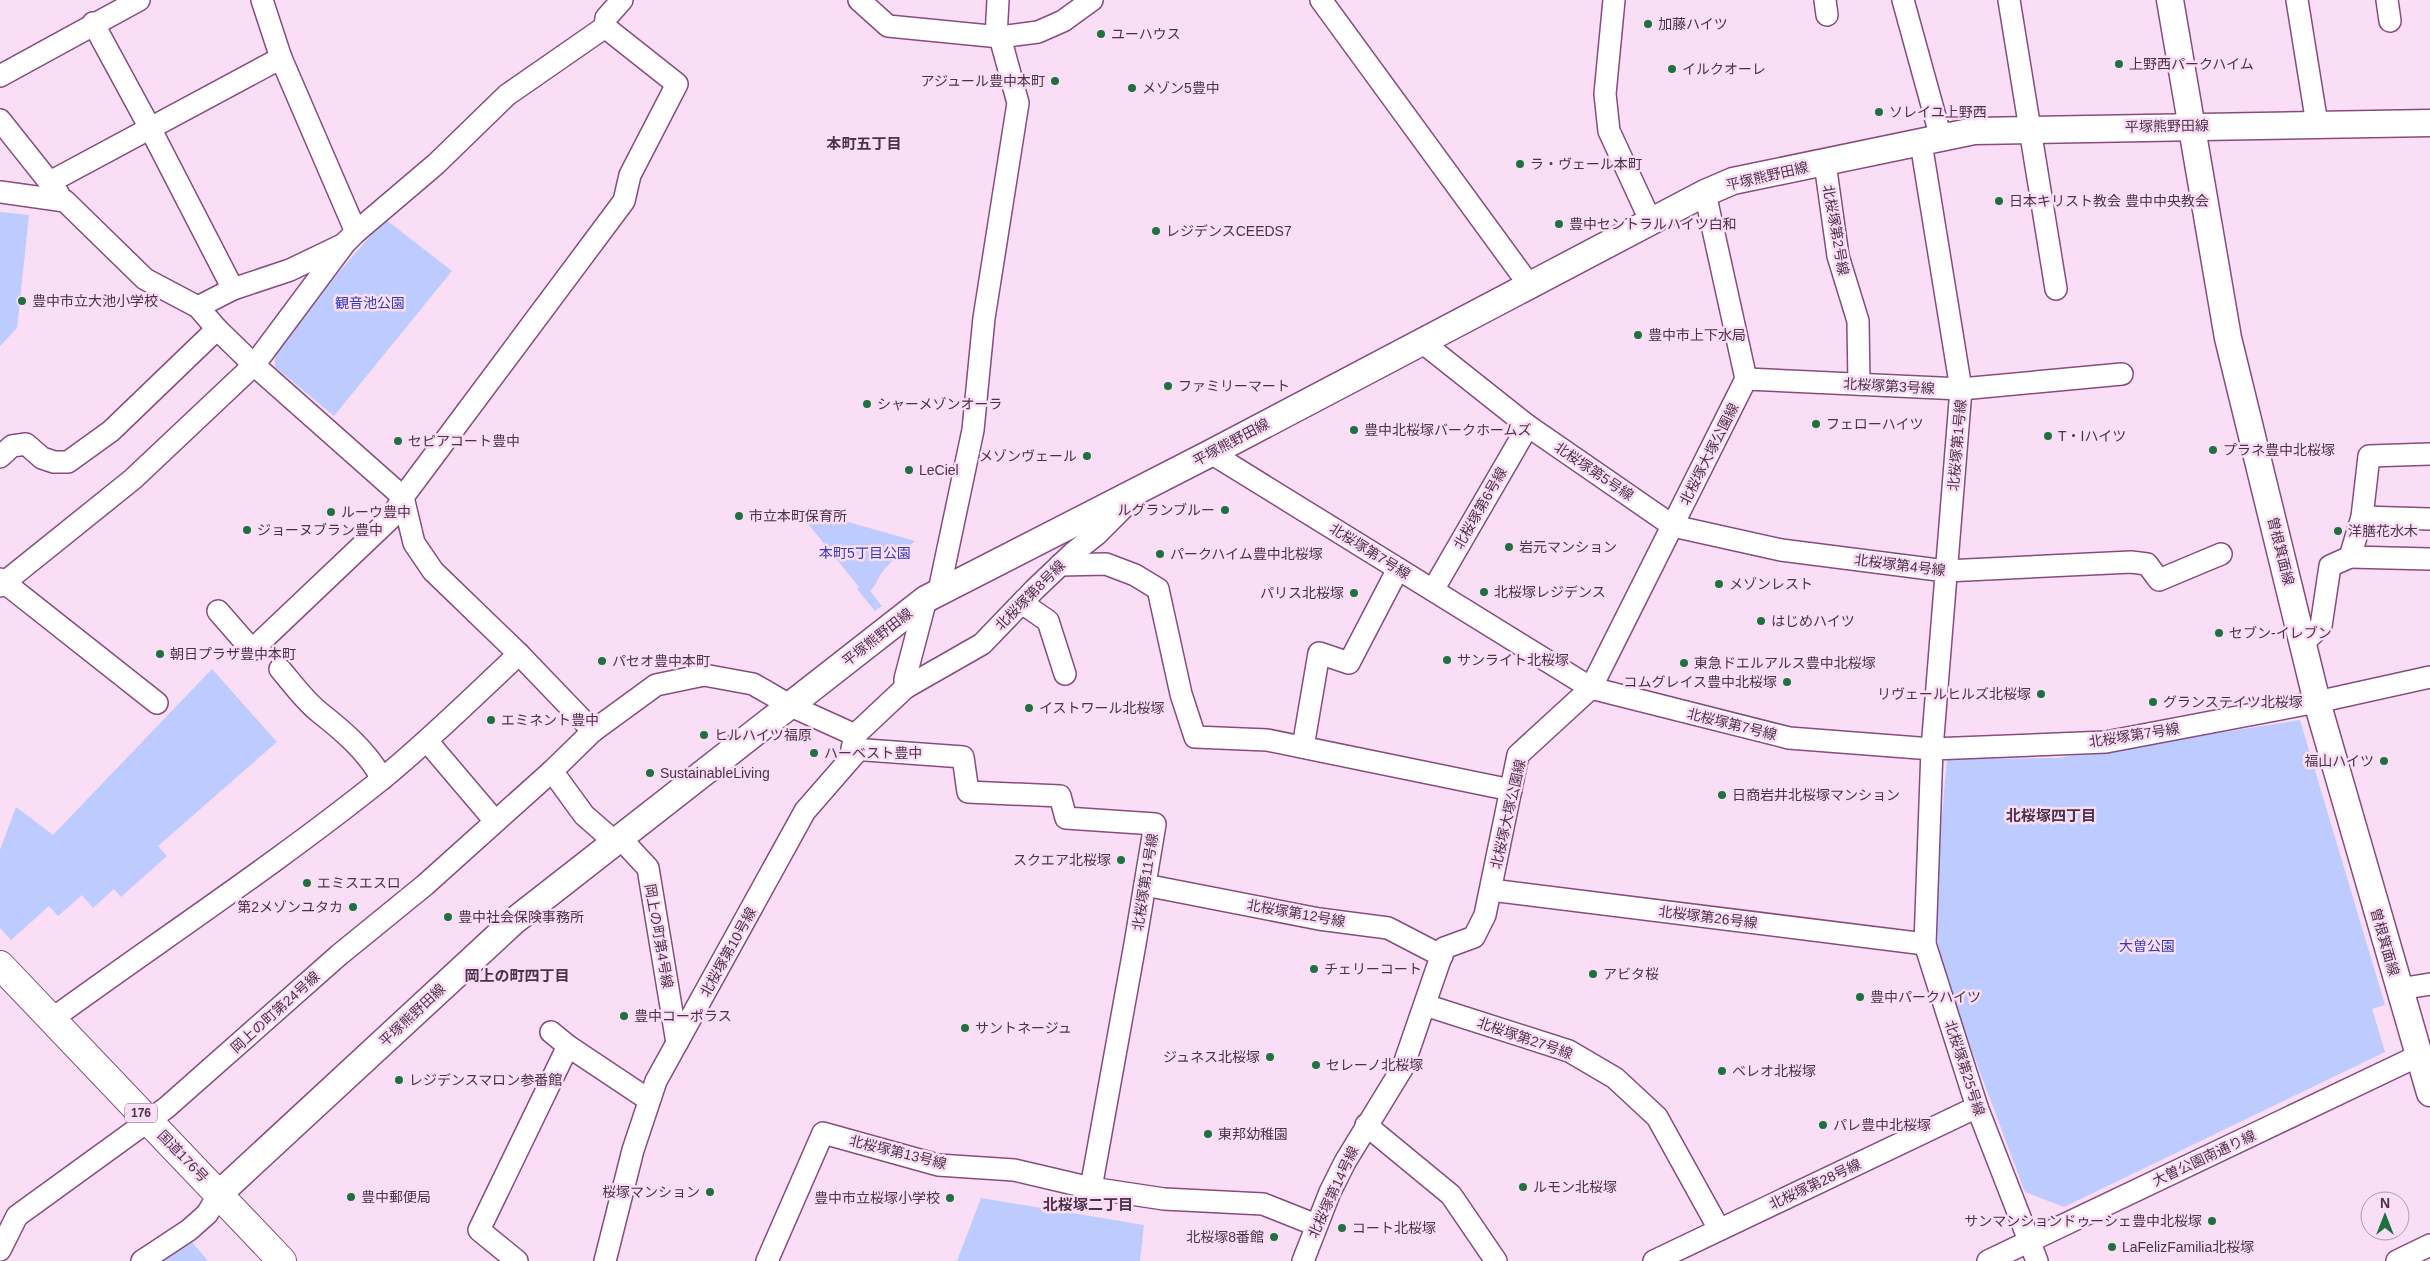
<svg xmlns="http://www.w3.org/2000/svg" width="2430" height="1261" font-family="Helvetica,'Noto Sans JP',sans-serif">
<rect width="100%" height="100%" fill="#fadef5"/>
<g fill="#bdcbfe">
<polygon points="0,212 29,215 17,328 0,346"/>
<polygon points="385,219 452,271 334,416 275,367 275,356 334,278"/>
<path d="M830 510 845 521 915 541C904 551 892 560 883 571 877 578 877 585 870 591L882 606 875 611 857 589 859 587 809 525Z"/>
<polygon points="212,669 277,742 158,846 167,856 121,897 114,889 93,908 82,895 58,916 49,906 11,940 0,928 0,850 16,807 53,835"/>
<polygon points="2300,720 2385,1005 2372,1009 2385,1052 2064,1207 2025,1192 1939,963 1935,895 1947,759 2057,758"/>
<polygon points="981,1198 1144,1225 1140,1261 957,1261"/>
<polygon points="191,1241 208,1261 159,1261"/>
</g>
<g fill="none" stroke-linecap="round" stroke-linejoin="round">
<g stroke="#884b7f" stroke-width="24">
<g id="minor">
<polyline points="262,0 281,58 356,232"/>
<polyline points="859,0 888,26 1000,37 1038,32 1063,21 1092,0"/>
<polyline points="1321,0 1530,286"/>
<polyline points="1614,0 1605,94 1609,131 1651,222"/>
<polyline points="1825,0 1827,15"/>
<polyline points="1903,0 1941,138"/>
<polyline points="2009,0 2056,289"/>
<polyline points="2297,0 2317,124"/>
<polyline points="2387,0 2390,21"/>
<polyline points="93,23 150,128 233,289"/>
<polyline points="996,37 998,0"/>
<polyline points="0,76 139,0"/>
<polyline points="0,120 58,193"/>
<polyline points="1921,143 1961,389 1932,749 1925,944 1977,1107 2037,1261"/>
<polyline points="1825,163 1838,256 1858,321 1859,384"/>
<polyline points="50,182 281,58"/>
<polyline points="0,192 65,201 145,279 198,307 217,329 254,365 403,497 414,543 433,571 519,654 593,731 552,771 584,815 616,843"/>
<polyline points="198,307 233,289 290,270 342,245"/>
<polyline points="1422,342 1528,426 1673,526 1781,550 1946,571 2131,562 2147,564 2159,580 2221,554"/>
<polyline points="1746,379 1961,389 2122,374"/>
<polyline points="1211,453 1591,688 1789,738 1932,749 2106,742 2317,702 2430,677"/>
<polyline points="0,457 12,446 26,444 42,458 54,462 68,462 111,431 217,329"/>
<polyline points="2362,517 2430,519"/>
<polyline points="2350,557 2430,559"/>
<polyline points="1060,565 1106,564 1135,575 1158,589 1181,694 1195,737 1267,740 1511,790"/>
<polyline points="0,579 157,703"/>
<polyline points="0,586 133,479 254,365 345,243 356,232 436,164 507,95 605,27 606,18 622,0"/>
<polyline points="1433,590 1528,426"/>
<polyline points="939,591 973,430 984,318 1018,103 1000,37"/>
<polyline points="1022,603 1048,621 1065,674"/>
<polyline points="218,611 252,650 392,517 403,497 624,201 630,175 677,84 605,27"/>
<polyline points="2304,642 2321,626 2330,566 2350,557 2362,517 2369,456 2430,454"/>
<path d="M280 669C292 683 304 700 319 712 342 730 368 752 382 779"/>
<polyline points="905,688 982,644 1035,589 1073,553 1097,534 1135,496"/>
<polyline points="593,731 656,685 704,675 753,684 791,706 855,735"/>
<polyline points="855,735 852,749 963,757 968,792 1060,796 1066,818 1155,824 1135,944 1091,1188"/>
<polyline points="855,735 905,688 905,679 926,599"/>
<polyline points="427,741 495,821"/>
<polyline points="1303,747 1319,653 1349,663 1398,569"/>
<polyline points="621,839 648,868 677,1043"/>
<polyline points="1145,885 1319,919 1388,928 1442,956"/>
<polyline points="1491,890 1925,944"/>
<polyline points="2399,989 2430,984"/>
<polyline points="1425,1005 1569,1051 1615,1078 1657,1117 1719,1229"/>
<path d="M52 1019C162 939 276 864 382 779 430 740 474 696 519 654"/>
<polyline points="551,1032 568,1046 649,1100"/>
<polyline points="1366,1125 1451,1195 1496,1261"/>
<polyline points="0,1250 17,1216 166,1108 339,955 425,885 552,771"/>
<polyline points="142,1261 189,1230 207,1214 219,1194"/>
<polyline points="517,1261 479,1230 568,1046"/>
<polyline points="605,1261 633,1150 656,1081 805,811 859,749"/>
<polyline points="767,1261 823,1133 938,1165 1014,1170 1091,1188 1164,1199 1263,1204 1316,1225"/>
<polyline points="1303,1261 1330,1192 1345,1162 1403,1067 1444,948 1474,937 1485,915 1518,755 1591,688 1746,379 1705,193"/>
<polyline points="1654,1261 1977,1107"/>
<polyline points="1988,1261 2420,1055"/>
<polyline points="2397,1261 2430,1245"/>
</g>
</g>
<g stroke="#884b7f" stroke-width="29">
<g id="tertiary">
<polyline points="2170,0 2228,338 2317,702 2430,1093"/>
<polyline points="219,1194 514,921 926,599 1211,453 1705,193 1733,181 1974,131 2430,123"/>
</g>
</g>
<g stroke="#884b7f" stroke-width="30">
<polyline id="trunk" points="0,965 282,1261"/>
</g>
<use href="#minor" stroke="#fff" stroke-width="21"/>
<use href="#tertiary" stroke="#fff" stroke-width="26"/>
<use href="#trunk" stroke="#fff" stroke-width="28"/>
</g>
<g fill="#1f6f3f" stroke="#fadef5" stroke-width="2">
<circle cx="1648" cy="24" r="5"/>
<circle cx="1101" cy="34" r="5"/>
<circle cx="2119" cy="64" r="5"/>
<circle cx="1672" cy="69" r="5"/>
<circle cx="1055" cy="81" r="5"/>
<circle cx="1132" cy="88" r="5"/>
<circle cx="1879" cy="112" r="5"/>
<circle cx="1520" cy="164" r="5"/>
<circle cx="1999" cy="201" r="5"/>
<circle cx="1559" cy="224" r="5"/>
<circle cx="1156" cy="231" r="5"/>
<circle cx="22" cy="301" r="5"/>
<circle cx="1638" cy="335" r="5"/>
<circle cx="1168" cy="386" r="5"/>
<circle cx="867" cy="404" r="5"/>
<circle cx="1816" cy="424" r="5"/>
<circle cx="1354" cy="430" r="5"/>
<circle cx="2048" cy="436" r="5"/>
<circle cx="398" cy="441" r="5"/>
<circle cx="2213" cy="450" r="5"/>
<circle cx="1087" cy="456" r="5"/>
<circle cx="909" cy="470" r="5"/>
<circle cx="1225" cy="510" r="5"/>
<circle cx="331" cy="512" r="5"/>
<circle cx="739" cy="516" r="5"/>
<circle cx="247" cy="530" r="5"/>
<circle cx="2338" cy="531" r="5"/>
<circle cx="1509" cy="547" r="5"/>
<circle cx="1160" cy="554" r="5"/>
<circle cx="1719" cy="584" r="5"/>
<circle cx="1484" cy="592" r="5"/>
<circle cx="1354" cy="593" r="5"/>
<circle cx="1761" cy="621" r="5"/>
<circle cx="2219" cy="633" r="5"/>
<circle cx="160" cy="654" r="5"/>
<circle cx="1447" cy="660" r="5"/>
<circle cx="602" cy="661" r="5"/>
<circle cx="1684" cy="663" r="5"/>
<circle cx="1787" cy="682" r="5"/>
<circle cx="2041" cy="694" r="5"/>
<circle cx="2153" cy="702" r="5"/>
<circle cx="1029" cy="708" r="5"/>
<circle cx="491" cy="720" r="5"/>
<circle cx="704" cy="735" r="5"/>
<circle cx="814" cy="753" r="5"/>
<circle cx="2384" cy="761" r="5"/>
<circle cx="650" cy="773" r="5"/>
<circle cx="1722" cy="795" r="5"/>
<circle cx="1121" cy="860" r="5"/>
<circle cx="307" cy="883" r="5"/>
<circle cx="353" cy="907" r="5"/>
<circle cx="448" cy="917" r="5"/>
<circle cx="1314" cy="969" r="5"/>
<circle cx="1593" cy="974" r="5"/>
<circle cx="1860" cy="997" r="5"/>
<circle cx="624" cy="1016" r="5"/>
<circle cx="965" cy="1028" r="5"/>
<circle cx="1270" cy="1057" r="5"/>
<circle cx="1316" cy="1065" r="5"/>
<circle cx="1722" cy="1071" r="5"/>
<circle cx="399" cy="1080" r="5"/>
<circle cx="1823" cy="1125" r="5"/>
<circle cx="1208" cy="1134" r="5"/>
<circle cx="1523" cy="1187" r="5"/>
<circle cx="710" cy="1192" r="5"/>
<circle cx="351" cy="1197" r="5"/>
<circle cx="950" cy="1198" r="5"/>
<circle cx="2212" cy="1221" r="5"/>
<circle cx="1342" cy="1228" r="5"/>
<circle cx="1274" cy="1237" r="5"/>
<circle cx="2112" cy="1247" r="5"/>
</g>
<g text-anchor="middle" stroke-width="5" stroke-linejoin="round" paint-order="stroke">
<rect fill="#fadef5" stroke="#81657c" stroke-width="1" x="125" y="1103.5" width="32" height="19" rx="4"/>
<g font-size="12" font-weight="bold" fill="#4d3148">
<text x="141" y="1117">176</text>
</g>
<g font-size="14" fill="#4d3148" stroke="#fadef5" text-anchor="start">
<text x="1658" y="29">加藤ハイツ</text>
<text x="1111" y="39">ユーハウス</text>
<text x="2129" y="69">上野西パークハイム</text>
<text x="1682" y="74">イルクオーレ</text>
<text x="1045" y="86" text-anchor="end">アジュール豊中本町</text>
<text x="1142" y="93">メゾン5豊中</text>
<text x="1889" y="117">ソレイユ上野西</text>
<text x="1530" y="169">ラ・ヴェール本町</text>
<text x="2009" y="206">日本キリスト教会 豊中中央教会</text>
<text x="1569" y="229">豊中セントラルハイツ白和</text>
<text x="1166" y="236">レジデンスCEEDS7</text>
<text x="32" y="306">豊中市立大池小学校</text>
<text x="1648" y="340">豊中市上下水局</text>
<text x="1178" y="391">ファミリーマート</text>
<text x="877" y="409">シャーメゾンオーラ</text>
<text x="1826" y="429">フェローハイツ</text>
<text x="1364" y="435">豊中北桜塚バークホームズ</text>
<text x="2058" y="441">T・Iハイツ</text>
<text x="408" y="446">セピアコート豊中</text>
<text x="2223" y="455">プラネ豊中北桜塚</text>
<text x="1077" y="461" text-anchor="end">メゾンヴェール</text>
<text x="919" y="475">LeCiel</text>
<text x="1215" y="515" text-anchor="end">ルグランブルー</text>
<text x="341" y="517">ルーウ豊中</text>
<text x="749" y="521">市立本町保育所</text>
<text x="257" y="535">ジョーヌブラン豊中</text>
<text x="2348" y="536">洋膳花水木</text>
<text x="1519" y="552">岩元マンション</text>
<text x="1170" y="559">パークハイム豊中北桜塚</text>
<text x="1729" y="589">メゾンレスト</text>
<text x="1494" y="597">北桜塚レジデンス</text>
<text x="1344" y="598" text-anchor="end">パリス北桜塚</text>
<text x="1771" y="626">はじめハイツ</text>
<text x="2229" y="638">セブン-イレブン</text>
<text x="170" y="659">朝日プラザ豊中本町</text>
<text x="1457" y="665">サンライト北桜塚</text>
<text x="612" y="666">パセオ豊中本町</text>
<text x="1694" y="668">東急ドエルアルス豊中北桜塚</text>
<text x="1777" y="687" text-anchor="end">コムグレイス豊中北桜塚</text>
<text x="2031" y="699" text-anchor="end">リヴェールヒルズ北桜塚</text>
<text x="2163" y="707">グランステイツ北桜塚</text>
<text x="1039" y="713">イストワール北桜塚</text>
<text x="501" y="725">エミネント豊中</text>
<text x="714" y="740">ヒルハイツ福原</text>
<text x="824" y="758">ハーベスト豊中</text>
<text x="2374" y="766" text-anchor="end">福山ハイツ</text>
<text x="660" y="778">SustainableLiving</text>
<text x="1732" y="800">日商岩井北桜塚マンション</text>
<text x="1111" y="865" text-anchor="end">スクエア北桜塚</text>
<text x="317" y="888">エミスエスロ</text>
<text x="343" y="912" text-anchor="end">第2メゾンユタカ</text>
<text x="458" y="922">豊中社会保険事務所</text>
<text x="1324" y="974">チェリーコート</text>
<text x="1603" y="979">アビタ桜</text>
<text x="1870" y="1002">豊中パークハイツ</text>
<text x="634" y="1021">豊中コーポラス</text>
<text x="975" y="1033">サントネージュ</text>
<text x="1260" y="1062" text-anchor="end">ジュネス北桜塚</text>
<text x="1326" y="1070">セレーノ北桜塚</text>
<text x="1732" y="1076">ベレオ北桜塚</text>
<text x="409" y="1085">レジデンスマロン参番館</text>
<text x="1833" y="1130">パレ豊中北桜塚</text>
<text x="1218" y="1139">東邦幼稚園</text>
<text x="1533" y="1192">ルモン北桜塚</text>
<text x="700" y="1197" text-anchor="end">桜塚マンション</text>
<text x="361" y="1202">豊中郵便局</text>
<text x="940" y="1203" text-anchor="end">豊中市立桜塚小学校</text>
<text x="2202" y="1226" text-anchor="end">サンマンションドゥーシェ豊中北桜塚</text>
<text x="1352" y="1233">コート北桜塚</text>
<text x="1264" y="1242" text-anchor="end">北桜塚8番館</text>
<text x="2122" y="1252">LaFelizFamilia北桜塚</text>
</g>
<g font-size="14" fill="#4d3148" stroke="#fadef5">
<text transform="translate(2167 126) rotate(-1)" y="5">平塚熊野田線</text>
<text transform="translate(1767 176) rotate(-13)" y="5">平塚熊野田線</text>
<text transform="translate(1836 230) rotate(80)" y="5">北桜塚第2号線</text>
<text transform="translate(1889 386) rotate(3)" y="5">北桜塚第3号線</text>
<text transform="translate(1231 442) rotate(-28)" y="5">平塚熊野田線</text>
<text transform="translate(1957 445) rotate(-85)" y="5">北桜塚第1号線</text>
<text transform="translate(1709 454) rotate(-63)" y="5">北桜塚大塚公園線</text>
<text transform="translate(1594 471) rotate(34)" y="5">北桜塚第5号線</text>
<text transform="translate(1480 508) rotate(-60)" y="5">北桜塚第6号線</text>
<text transform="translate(1370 551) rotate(32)" y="5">北桜塚第7号線</text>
<text transform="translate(2281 551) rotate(76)" y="5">曽根箕面線</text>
<text transform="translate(1900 565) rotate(7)" y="5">北桜塚第4号線</text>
<text transform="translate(1030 595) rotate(-45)" y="5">北桜塚第8号線</text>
<text transform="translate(877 637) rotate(-38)" y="5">平塚熊野田線</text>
<text transform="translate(1732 724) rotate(14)" y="5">北桜塚第7号線</text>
<text transform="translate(2134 735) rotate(-9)" y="5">北桜塚第7号線</text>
<text transform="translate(1508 814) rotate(-77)" y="5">北桜塚大塚公園線</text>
<text transform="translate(1145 882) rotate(-81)" y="5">北桜塚第11号線</text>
<text transform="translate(1296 913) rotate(10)" y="5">北桜塚第12号線</text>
<text transform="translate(1708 917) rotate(7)" y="5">北桜塚第26号線</text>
<text transform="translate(659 936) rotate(80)" y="5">岡上の町第4号線</text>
<text transform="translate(2385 942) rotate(74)" y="5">曽根箕面線</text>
<text transform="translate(728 952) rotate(-61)" y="5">北桜塚第10号線</text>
<text transform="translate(275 1012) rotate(-42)" y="5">岡上の町第24号線</text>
<text transform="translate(412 1015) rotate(-43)" y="5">平塚熊野田線</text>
<text transform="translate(1525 1038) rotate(19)" y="5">北桜塚第27号線</text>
<text transform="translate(1965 1068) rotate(72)" y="5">北桜塚第25号線</text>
<text transform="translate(898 1152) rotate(14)" y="5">北桜塚第13号線</text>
<text transform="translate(183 1156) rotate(46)" y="5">国道176号</text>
<text transform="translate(2204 1158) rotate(-25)" y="5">大曽公園南通り線</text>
<text transform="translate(1815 1184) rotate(-25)" y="5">北桜塚第28号線</text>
<text transform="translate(1333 1192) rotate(-65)" y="5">北桜塚第14号線</text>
</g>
<g font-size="14" fill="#353cb9" stroke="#fadef5">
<text x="370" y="308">観音池公園</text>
<text x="865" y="558">本町5丁目公園</text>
<text x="2147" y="951">大曽公園</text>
</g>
<g font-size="15" font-weight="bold" fill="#4d3148" stroke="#fadef5">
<text x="864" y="149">本町五丁目</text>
<text x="2051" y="821">北桜塚四丁目</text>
<text x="517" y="981">岡上の町四丁目</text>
<text x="1088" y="1210">北桜塚二丁目</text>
</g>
</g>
<g transform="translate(2385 1216)"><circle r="24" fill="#fadef5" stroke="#b599b0"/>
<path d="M0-4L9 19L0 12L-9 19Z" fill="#1f6f3f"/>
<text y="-8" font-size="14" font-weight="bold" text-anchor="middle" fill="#4d3148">N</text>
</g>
</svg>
